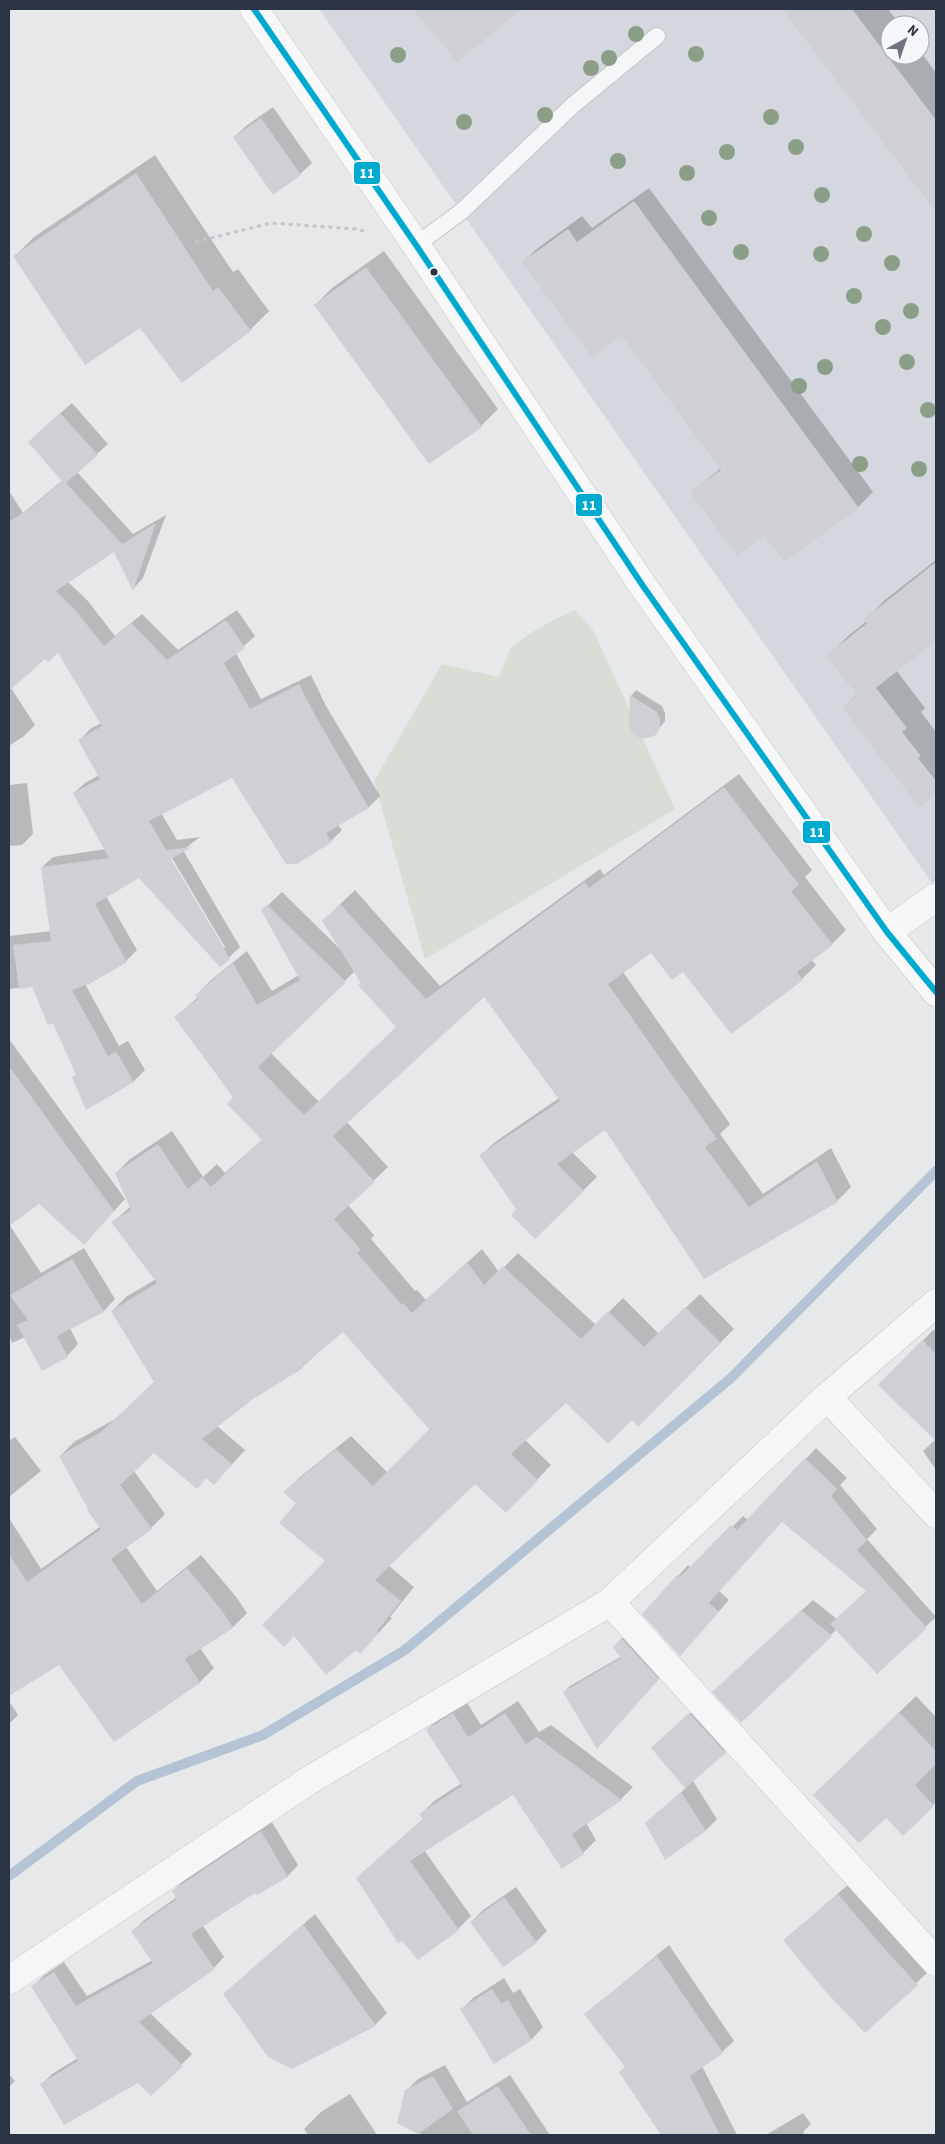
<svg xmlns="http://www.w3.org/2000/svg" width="945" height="2144" font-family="'Source Sans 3',sans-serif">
<rect width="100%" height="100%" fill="#e6e8ea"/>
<path fill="#d4d7dd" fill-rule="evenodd" d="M319 9H936V880L932 883ZM890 25H920V55H890Z"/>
<polygon fill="#d6ded6" points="574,610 593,630 675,809 425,959 374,781 442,664 499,677 511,647 540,627"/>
<g fill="#0003" fill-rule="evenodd">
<polygon points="414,9 517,9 457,61"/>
<polygon points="784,9 888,9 900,25 890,25 890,55 920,55 920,51 936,73 936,209"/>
<polygon points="273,107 312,163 300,174 234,137 246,126"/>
<polygon points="155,155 233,272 238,269 269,311 250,330 15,256 34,237"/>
<polygon points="649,188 873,492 858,507 784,560 765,534 692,492 721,468 622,335 523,262 538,248 582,216 592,228"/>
<polygon points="384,251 498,409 481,426 430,463 315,305 332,288"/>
<path d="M72 403 108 444 77 472 133 534 166 515 143 578 133 589 115 551 68 582 87 600 115 636 142 614 178 650 237 610 255 636 236 653 261 699 311 675 326 706 380 796 369 807 338 825 342 830 331 841 232 776 161 813 177 840 200 837 183 850 240 947 221 965 139 877 106 896 137 950 126 961 85 984 119 1046 128 1041 145 1070 134 1081 87 1108 73 1077 77 1074 47 1005 32 986 9 989V936L51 931 42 867 53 857 106 849 74 793 85 783 99 775 80 740 90 729 101 723 58 651 46 657 11 688 35 725 24 736 9 746V491L23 513 63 480 40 431ZM169 853 225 947 224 948 167 854Z"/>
<polygon points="936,560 936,639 896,670 925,708 921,712 936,732 936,792 920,806 843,707 857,694 828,656 847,637 867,621 866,619 885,600"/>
<polygon points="636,690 662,706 665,713 665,721 655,734 631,696"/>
<path d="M739 774 812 870 805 877 846 930 832 944 811 959 816 965 802 979 684 970 651 951 623 972 730 1124 720 1134 763 1194 831 1148 851 1187 837 1201 705 1277 605 1128 572 1152 597 1177 535 1237 481 1155 495 1142 559 1098 484 995 347 1122 388 1167 348 1205 374 1235 371 1239 415 1291 417 1290 426 1300 482 1249 499 1272 518 1253 596 1325 623 1298 659 1334 700 1294 734 1329 638 1425 632 1419 566 1401 524 1439 551 1465 520 1498 475 1483 388 1565 414 1587 390 1617 392 1618 374 1638 327 1561 298 1503 285 1492 299 1478 351 1436 388 1473 431 1429 343 1330 302 1367 252 1398 217 1426 245 1450 214 1484 206 1477 154 1451 134 1471 165 1514 151 1528 126 1547 157 1591 201 1555 237 1598 247 1613 233 1627 200 1648 214 1668 200 1682 114 1740 59 1664 10 1694 9 1518 41 1569 101 1526 60 1456 74 1442 117 1418 155 1381 112 1311 126 1297 156 1279 113 1222 131 1206 116 1173 130 1159 172 1131 203 1177 217 1164 225 1173 263 1139 176 1017 198 997 196 995 210 981 247 951 272 991 299 975 262 911 282 892 340 949 337 907 355 890 440 986 600 869 604 875ZM355 971 398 1027 319 1102 271 1053Z"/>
<polygon points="27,783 33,834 22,845 9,846 9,785"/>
<polygon points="9,1039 125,1199 95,1232 39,1202 9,1224 41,1273 84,1248 115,1299 104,1311 70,1328 78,1344 67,1356 25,1337 12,1343 9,1335"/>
<polygon points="934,1329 936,1332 936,1439 880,1385"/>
<polygon points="15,1437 41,1471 9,1497 9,1441"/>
<polygon points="936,1439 936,1470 923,1451"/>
<polygon points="816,1448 847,1478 840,1485 877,1529 867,1539 936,1617 877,1672 837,1629 741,1721 726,1680 813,1600 837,1619 868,1590 782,1520 719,1591 729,1600 690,1644 644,1614 688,1565 691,1568 743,1516 748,1520"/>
<polygon points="627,1633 664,1673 603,1741 564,1692 570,1686 622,1656 614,1647"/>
<polygon points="916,1696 936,1717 936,1802 903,1834 886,1816 832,1778"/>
<polygon points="9,1701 18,1715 9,1724"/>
<polygon points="466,1701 481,1725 518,1701 539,1732 551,1725 633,1787 621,1799 586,1823 596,1840 583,1853 514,1793 424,1850 471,1916 458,1929 357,1878 424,1818 421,1814 434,1801 462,1783 427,1730 440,1717"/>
<polygon points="700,1704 734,1743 693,1781 717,1819 706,1830 646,1823 687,1787 653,1749"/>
<polygon points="272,1822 298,1865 288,1876 257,1894 255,1891 203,1926 224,1957 214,1968 150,2013 192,2054 151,2095 138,2081 42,2084 52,2074 78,2058 33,1986 43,1976 64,1962 87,1996 153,1960 133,1931 143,1921 177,1897 173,1891 184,1880"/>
<polygon points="850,1883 928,1972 874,2023 785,1940"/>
<polygon points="516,1887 547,1931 536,1942 471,1922 483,1910"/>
<polygon points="315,1914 387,2013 375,2025 292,2068 224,1994"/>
<polygon points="669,1945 734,2041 722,2052 702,2066 737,2135 662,2135 620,2072 626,2066 586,2014"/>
<polygon points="504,1978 513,1993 520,1989 543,2027 532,2039 495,2062 462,2009 473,1998"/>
<polygon points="445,2065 467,2102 510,2075 550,2135 423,2135 417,2132 406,2091 418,2079"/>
<polygon points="9,2074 15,2081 9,2087"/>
<polygon points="350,2094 377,2135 308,2135 304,2129 321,2112"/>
<polygon points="803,2113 811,2124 803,2132 805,2135 766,2135"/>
</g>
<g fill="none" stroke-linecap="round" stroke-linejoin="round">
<polyline stroke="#b4c4d5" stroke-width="10" points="9,1876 137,1781 263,1735 405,1650 731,1378 936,1171"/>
</g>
<g fill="#ced0d3">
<polygon points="413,9 522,9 457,62"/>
<polygon points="782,9 852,9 936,120 936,212"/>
<polygon points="261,118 301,175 273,195 233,137"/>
<polygon points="136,173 213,291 218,287 251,331 182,383 140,328 85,365 13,256"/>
<polygon points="634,201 859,508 784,562 764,535 737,556 690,492 721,470 622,336 592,358 522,262 568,229 577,242"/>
<polygon points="366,267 482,427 429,464 314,305"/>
<polygon points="60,413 98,455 66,483 122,544 156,523 133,591 114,552 56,591 76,611 104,646 131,623 167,660 226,620 245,648 224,663 250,709 299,684 316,717 369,808 326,833 332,842 297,864 286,864 232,778 149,821 166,850 192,847 171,859 230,959 220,967 139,878 95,904 127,962 91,983 72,990 108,1056 116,1051 134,1082 86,1110 72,1077 76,1075 53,1023 48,1025 32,987 19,989 13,945 51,941 41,867 109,858 73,793 100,779 78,740 102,726 58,653 48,662 45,659 9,691 9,522 32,507 62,481 28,442"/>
<polygon points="936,562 936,640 876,688 907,728 902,732 921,756 918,758 936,781 936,794 919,807 842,707 857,695 826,656 867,623 864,619"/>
<polygon points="630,695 657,712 660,719 660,728 656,735 648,738 640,738 633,734 629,726"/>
<polygon points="724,787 799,885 791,891 833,945 797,972 803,980 731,1034 683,972 672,980 651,953 608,984 717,1139 705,1147 749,1207 817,1161 838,1202 704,1279 605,1130 557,1164 584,1191 535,1239 511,1215 516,1209 479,1155 560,1101 484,997 333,1136 375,1182 334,1219 361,1250 357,1253 401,1304 403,1303 412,1313 467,1262 484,1285 503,1266 581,1339 608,1311 644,1347 685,1307 721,1343 638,1427 632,1420 608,1444 566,1403 511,1454 538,1480 506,1513 475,1484 375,1580 401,1601 377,1631 379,1633 360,1654 356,1650 326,1675 294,1636 284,1647 262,1625 325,1561 279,1523 296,1503 283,1492 336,1449 373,1486 429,1429 343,1332 302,1366 303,1368 253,1399 202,1439 232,1464 214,1485 206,1478 197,1489 154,1453 120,1485 152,1529 111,1559 142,1604 187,1568 223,1612 233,1628 185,1659 200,1683 114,1742 59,1665 9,1696 9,1554 27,1582 101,1529 87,1510 88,1509 59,1456 101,1432 154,1382 111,1311 157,1283 111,1222 131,1210 115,1173 158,1144 188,1189 202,1177 211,1187 262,1140 227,1104 233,1097 174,1017 198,999 195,995 233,963 257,1005 300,980 261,910 267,905 346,982 258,1067 304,1115 396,1027 358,985 361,983 322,921 340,904 426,999 585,882 589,888"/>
<polygon points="9,1066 114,1211 84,1245 39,1204 9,1226"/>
<polygon points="72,1259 104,1312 57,1336 68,1357 42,1371 17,1325 28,1320 10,1295"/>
<polygon points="922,1340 936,1354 936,1441 878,1385"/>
<polygon points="805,1458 837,1489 831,1496 867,1540 857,1550 927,1628 877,1674 830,1624 866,1591 782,1522 709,1603 719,1612 680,1656 642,1614 677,1575 680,1577 731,1525 737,1530"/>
<polygon points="801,1610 832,1636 741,1723 712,1692"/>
<polygon points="621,1638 659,1679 597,1749 563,1692 621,1658 613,1647"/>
<polygon points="899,1712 936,1751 936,1764 915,1785 934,1806 903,1836 886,1818 859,1843 813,1795"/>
<polygon points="453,1713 468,1737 505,1713 526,1744 537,1737 622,1800 572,1834 584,1854 562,1869 513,1795 410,1861 459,1930 418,1960 402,1941 398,1943 356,1878 423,1819 419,1814 462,1786 426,1730"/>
<polygon points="689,1713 726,1753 685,1788 651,1748"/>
<polygon points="681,1792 706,1831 665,1860 645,1823"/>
<polygon points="261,1831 288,1877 257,1895 255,1893 191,1934 215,1969 139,2022 183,2066 151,2096 138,2083 64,2125 40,2084 78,2061 31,1986 54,1972 76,2006 153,1963 131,1931 177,1899 172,1891"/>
<polygon points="838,1894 882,1946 918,1985 865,2033 826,1992 783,1940"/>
<polygon points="504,1897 537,1943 503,1967 470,1922"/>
<polygon points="303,1924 376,2026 292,2069 268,2057 223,1994"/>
<polygon points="657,1956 723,2053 690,2076 720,2135 661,2135 619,2072 626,2068 584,2014"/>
<polygon points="492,1989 501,2003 508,2000 532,2040 494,2064 460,2009"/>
<polygon points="433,2076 453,2109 418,2134 397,2123 405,2090"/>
<polygon points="498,2086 531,2135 473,2135 457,2111"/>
</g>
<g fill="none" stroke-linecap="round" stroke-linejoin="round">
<g stroke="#c4c6c8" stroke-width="18">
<polyline id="lane" points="416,245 462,211 572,106 657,36"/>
</g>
<g stroke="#c4c6c8" stroke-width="29">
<g id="street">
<polyline points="887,932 936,897"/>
<polyline points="827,1397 936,1514"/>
<polyline points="610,1602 936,1962"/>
<polyline points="9,1980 308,1781 610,1602 827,1397 936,1303"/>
</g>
</g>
<g stroke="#c4c6c8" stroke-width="29">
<polyline id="secondary" points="254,9 416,245 643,586 887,932 936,992"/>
</g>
<polyline stroke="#c5c6ca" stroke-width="3" stroke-dasharray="4 4" stroke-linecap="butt" points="195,242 271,223 356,229 367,232"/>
<use href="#lane" stroke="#f5f6f7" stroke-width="16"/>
<use href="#street" stroke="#f5f6f7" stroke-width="28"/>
<use href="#secondary" stroke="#f8f8f8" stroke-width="28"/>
<g stroke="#f4f6f9" stroke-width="10">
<polyline id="bus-1" points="254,9 416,245 643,586 887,932 936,992"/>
</g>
<use href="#bus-1" stroke="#00a9ce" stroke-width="6"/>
</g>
<g fill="#8a9e88">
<circle cx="636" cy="34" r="8"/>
<circle cx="696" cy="54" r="8"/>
<circle cx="398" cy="55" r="8"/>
<circle cx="609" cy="58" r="8"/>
<circle cx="591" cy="68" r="8"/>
<circle cx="545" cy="115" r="8"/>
<circle cx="771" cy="117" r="8"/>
<circle cx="464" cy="122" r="8"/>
<circle cx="796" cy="147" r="8"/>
<circle cx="727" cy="152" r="8"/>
<circle cx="618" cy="161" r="8"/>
<circle cx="687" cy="173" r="8"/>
<circle cx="822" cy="195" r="8"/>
<circle cx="709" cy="218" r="8"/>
<circle cx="864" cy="234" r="8"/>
<circle cx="741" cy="252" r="8"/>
<circle cx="821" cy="254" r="8"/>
<circle cx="892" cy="263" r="8"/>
<circle cx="854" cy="296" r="8"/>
<circle cx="911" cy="311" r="8"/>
<circle cx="883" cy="327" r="8"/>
<circle cx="907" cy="362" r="8"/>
<circle cx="825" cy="367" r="8"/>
<circle cx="799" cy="386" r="8"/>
<circle cx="928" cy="410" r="8"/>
<circle cx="860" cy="464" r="8"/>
<circle cx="919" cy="469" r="8"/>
</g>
<circle fill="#2b3445" stroke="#f4f6f9" stroke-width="2" cx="434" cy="272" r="4.5"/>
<g stroke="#f4f6f9" stroke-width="2">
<rect x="353" y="161" width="28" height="24" rx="5" fill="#00a9ce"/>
<rect x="575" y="493" width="28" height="24" rx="5" fill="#00a9ce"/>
<rect x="802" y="820" width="29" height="24" rx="5" fill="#00a9ce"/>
</g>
<g font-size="14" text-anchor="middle" font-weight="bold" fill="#fff">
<text x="367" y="178">11</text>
<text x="589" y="510">11</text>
<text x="817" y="837">11</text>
</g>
<rect width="945" height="2144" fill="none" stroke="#2b3445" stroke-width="20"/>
<g transform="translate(905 40) rotate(40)"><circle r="24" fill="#f4f6f9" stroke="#a4a8b1"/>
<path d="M0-4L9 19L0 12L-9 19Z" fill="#6c737f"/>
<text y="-8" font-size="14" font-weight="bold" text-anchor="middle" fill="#2b3445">N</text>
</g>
</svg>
